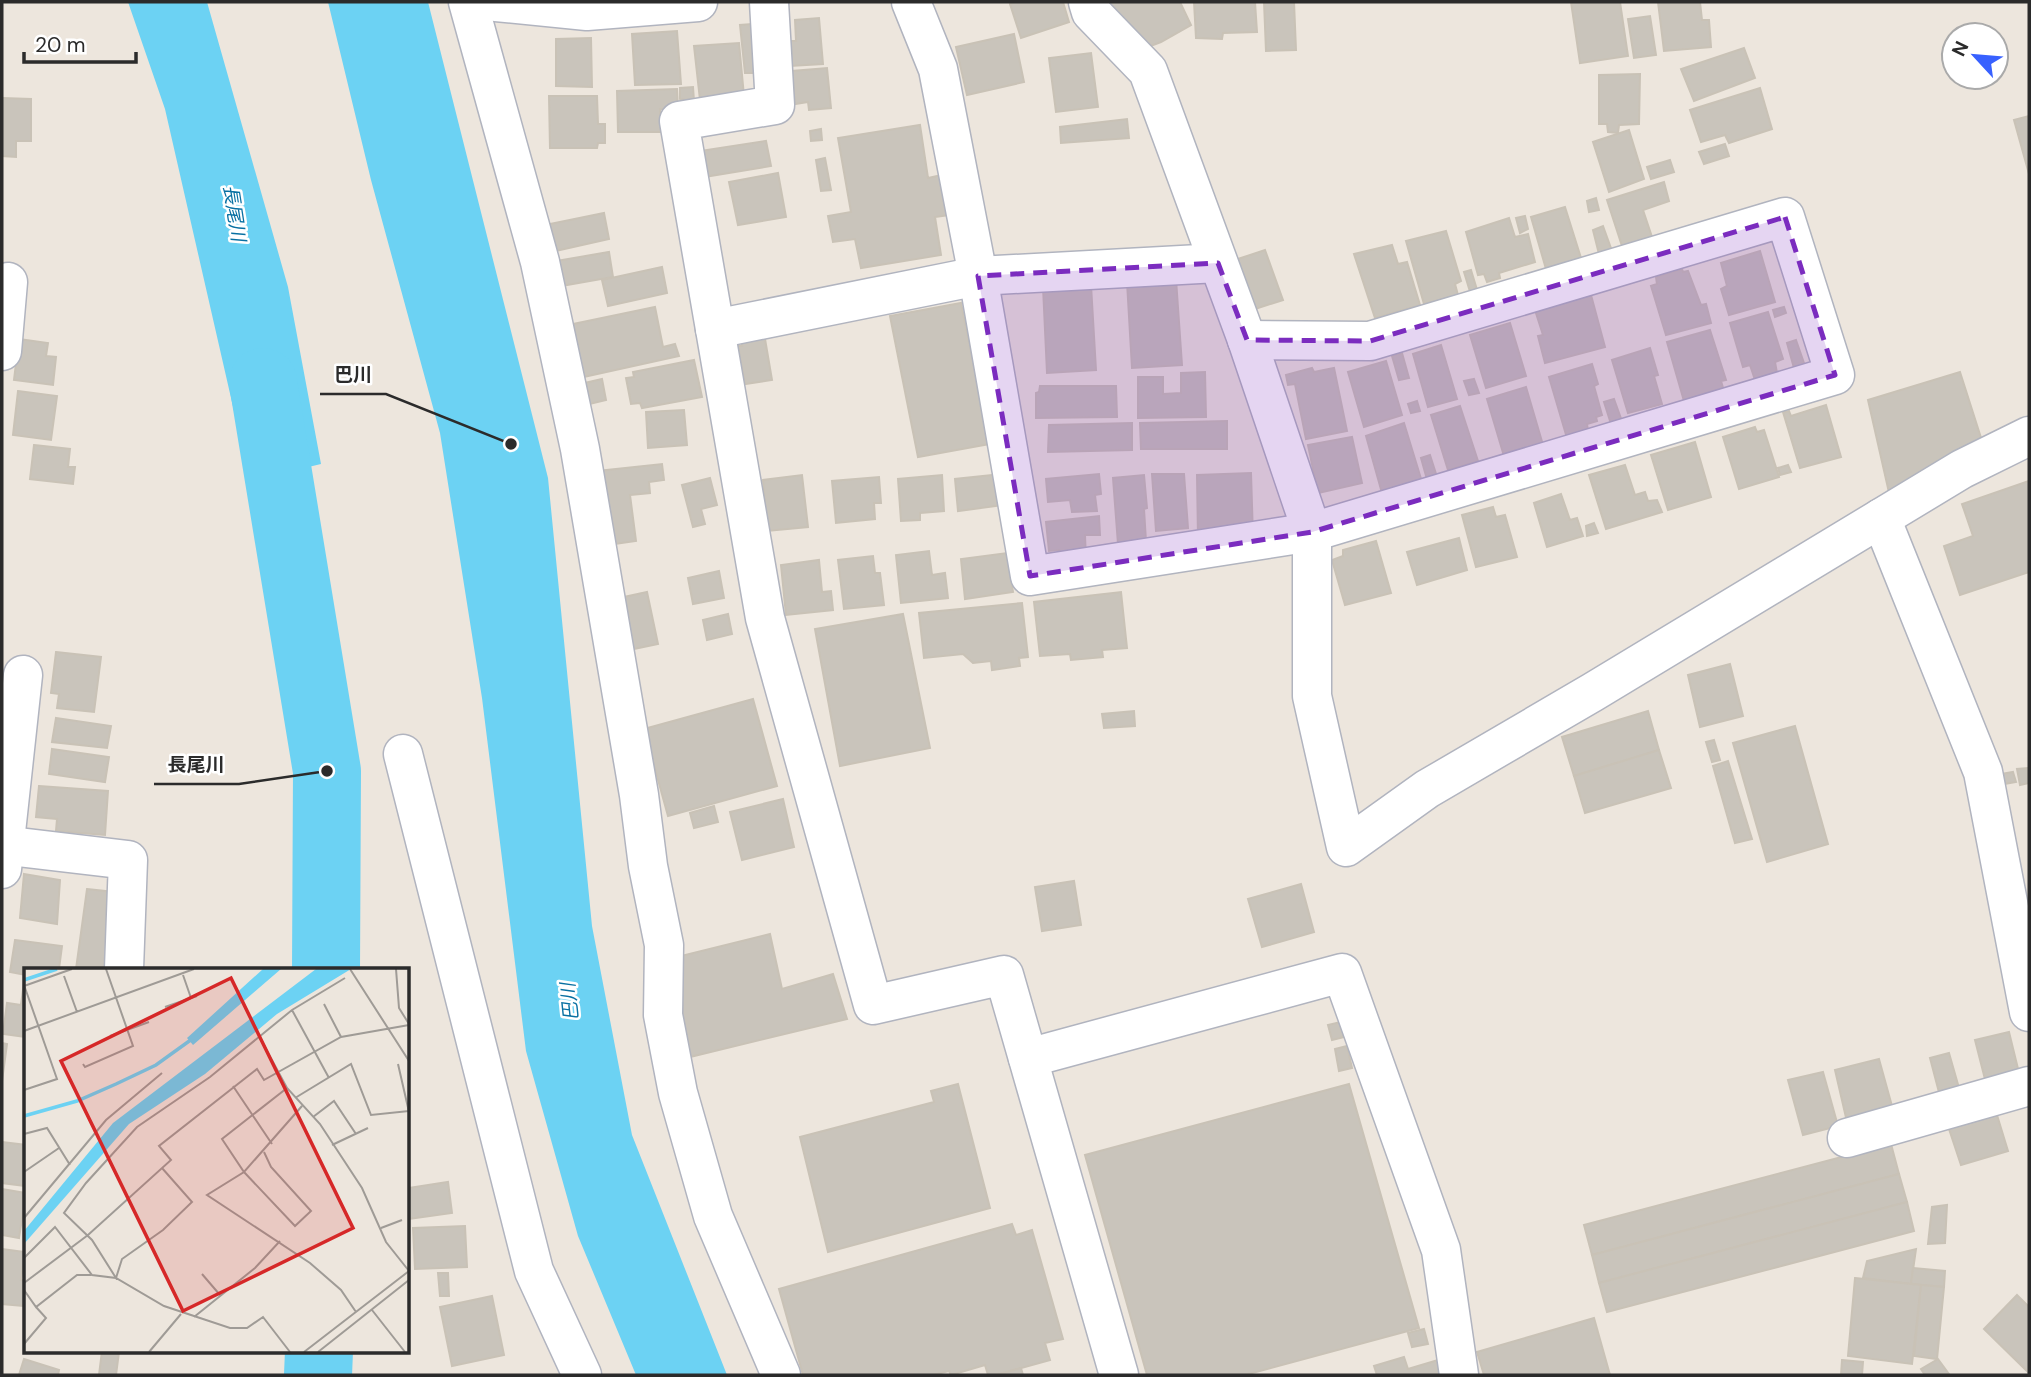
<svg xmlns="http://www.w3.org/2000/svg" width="2031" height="1377" font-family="'DM Sans','Noto Sans JP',sans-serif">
<rect width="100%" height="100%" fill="#ede6dd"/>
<g fill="#6cd2f3">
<polygon points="128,2 207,2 288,287 321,464 250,481 165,109"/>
<polygon points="328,2 428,2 548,478 592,926 632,1135 727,1375 636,1375 578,1236 526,1051 482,698 440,433 371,180"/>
</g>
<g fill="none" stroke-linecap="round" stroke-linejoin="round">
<g stroke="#6cd2f3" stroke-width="68">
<polyline points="263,382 327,771 326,969"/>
<polyline points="318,1375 319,1351"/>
</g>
</g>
<g fill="#c9c4bb" stroke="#c9c2b6" stroke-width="2">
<polygon points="1015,2 1063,2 1069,22 1021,38 1010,4"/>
<polygon points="1099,2 1180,2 1191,25 1161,42 1145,48"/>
<polygon points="1194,2 1255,2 1257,32 1223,33 1222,39 1196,38"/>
<polygon points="1264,2 1294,2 1296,50 1266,51"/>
<polygon points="1571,2 1620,2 1628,56 1580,63"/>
<polygon points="1658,2 1700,2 1702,20 1709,20 1711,47 1664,51"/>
<polygon points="1650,16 1656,55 1634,58 1628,19"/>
<polygon points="819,18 823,64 790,66 787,41 796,41 795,20"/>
<polygon points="752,24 758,73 745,73 740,25"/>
<polygon points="677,31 681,84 635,85 632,34"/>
<polygon points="1014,34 1024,82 967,95 956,47"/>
<polygon points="591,38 592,87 556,86 556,39"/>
<polygon points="739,43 744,96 700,100 694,46"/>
<polygon points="1744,48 1755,78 1694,101 1681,69"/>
<polygon points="1091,53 1098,107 1056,112 1049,58"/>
<polygon points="827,68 831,108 809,110 808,102 795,104 792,71"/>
<polygon points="1640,74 1639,124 1619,125 1618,133 1608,132 1607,124 1599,124 1599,75"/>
<polygon points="693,87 694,101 680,99 680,88"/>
<polygon points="1760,88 1772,129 1729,143 1725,135 1701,142 1690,110"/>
<polygon points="677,89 678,109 660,109 661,132 618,132 617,91"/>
<polygon points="549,96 597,96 598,124 605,124 605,143 598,143 597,148 550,148"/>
<polygon points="2,98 31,99 31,141 16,141 16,157 2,156"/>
<polygon points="2029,116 2029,174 2014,120"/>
<polygon points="1127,119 1129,138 1061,143 1060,127"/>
<polygon points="920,125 928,178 942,175 950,215 935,217 941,255 861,268 855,239 833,242 828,216 851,212 838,138"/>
<polygon points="821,129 822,140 811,141 810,131"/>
<polygon points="1629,130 1644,179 1609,192 1593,142"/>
<polygon points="766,141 771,166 704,177 700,151"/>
<polygon points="1725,144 1729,156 1704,164 1699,152"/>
<polygon points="825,158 831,190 821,191 816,160"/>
<polygon points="1670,160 1674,172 1651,179 1647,167"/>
<polygon points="778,173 786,217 738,225 729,182"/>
<polygon points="1664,182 1669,201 1643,210 1652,237 1622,246 1607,200"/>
<polygon points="1596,198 1599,210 1589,212 1587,201"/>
<polygon points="1565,207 1581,258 1546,269 1531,217"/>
<polygon points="604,213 609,239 551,252 545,225"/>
<polygon points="1525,216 1528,229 1520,233 1516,218"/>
<polygon points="1509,218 1515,237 1528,234 1535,262 1499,273 1500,278 1487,282 1484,274 1478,275 1466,232"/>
<polygon points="1603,226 1612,251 1599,254 1593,230"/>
<polygon points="1446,231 1461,281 1455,284 1458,295 1424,304 1406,241"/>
<polygon points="1392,245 1398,264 1407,262 1420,305 1375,318 1354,254"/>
<polygon points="1265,250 1283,300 1252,310 1235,260"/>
<polygon points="1760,251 1775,302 1729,315 1721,289 1727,286 1721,263"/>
<polygon points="609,252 613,277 561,286 556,261"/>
<polygon points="662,267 667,293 608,306 602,280"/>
<polygon points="1682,269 1683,272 1688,271 1701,305 1706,304 1711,323 1666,335 1651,286 1657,284 1656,277"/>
<polygon points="1471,270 1478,293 1471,295 1464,272"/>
<polygon points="1176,279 1182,365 1132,368 1127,282"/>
<polygon points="1091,285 1096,370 1047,373 1043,287"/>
<polygon points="1591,295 1605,347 1545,363 1538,336 1543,335 1535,310"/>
<polygon points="961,303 990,444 918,457 890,316"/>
<polygon points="655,307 663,347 675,344 679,356 579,378 568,325"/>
<polygon points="1784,307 1786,313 1775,317 1773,310"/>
<polygon points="1768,312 1783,359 1775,362 1777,373 1755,380 1750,365 1743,367 1730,323"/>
<polygon points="1510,323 1526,376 1486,388 1470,335"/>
<polygon points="1710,330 1726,380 1721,381 1724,391 1684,401 1667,342"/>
<polygon points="764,333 772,380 745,384 738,346 742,346 740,336"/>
<polygon points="19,339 48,343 46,356 56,357 53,385 14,380"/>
<polygon points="1796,340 1805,366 1794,368 1787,343"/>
<polygon points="1441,345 1457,399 1428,407 1413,354"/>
<polygon points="1650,348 1658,375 1654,376 1662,404 1628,413 1612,360"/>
<polygon points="1402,353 1409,378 1399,380 1392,356"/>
<polygon points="694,360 702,397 642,408 640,403 631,404 626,378 634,377 633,372"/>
<polygon points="1386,361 1402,415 1364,427 1348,372"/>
<polygon points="1592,364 1598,384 1594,386 1602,415 1596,417 1597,421 1587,424 1588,431 1567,438 1549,377"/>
<polygon points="1312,368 1314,372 1334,368 1347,431 1306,439 1295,384 1288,385 1286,375"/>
<polygon points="1205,372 1206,417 1138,418 1138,377 1163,377 1163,394 1181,393 1181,373"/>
<polygon points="1960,372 1983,444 1890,497 1868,400"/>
<polygon points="602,379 606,400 585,405 580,384"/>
<polygon points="1474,379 1479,393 1469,395 1464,381"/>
<polygon points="1040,386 1116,386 1117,417 1036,418 1036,393 1039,392"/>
<polygon points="1526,387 1543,445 1504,456 1487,399"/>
<polygon points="18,391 57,396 51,440 13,435"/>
<polygon points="1614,399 1623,424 1612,427 1604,402"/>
<polygon points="1417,401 1420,411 1411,413 1408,404"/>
<polygon points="1826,405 1841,457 1800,468 1783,412 1789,411 1791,416"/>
<polygon points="1460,406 1478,461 1448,470 1431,415"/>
<polygon points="684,410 687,445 648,448 646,412"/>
<polygon points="1227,421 1227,449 1141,449 1140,423"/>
<polygon points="1132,423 1132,450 1048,452 1049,425"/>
<polygon points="1404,423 1422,482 1382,493 1366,436"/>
<polygon points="1755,427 1757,432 1764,430 1779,477 1739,489 1723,437"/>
<polygon points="1352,437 1362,483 1318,493 1308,445"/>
<polygon points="1695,442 1711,497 1668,510 1651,455"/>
<polygon points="34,445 70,449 68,467 75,467 73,484 30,479"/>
<polygon points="1430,455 1438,480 1428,483 1421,458"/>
<polygon points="662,464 664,480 649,482 650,493 630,495 636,541 607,545 598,471"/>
<polygon points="1625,465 1635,495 1645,492 1648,501 1657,500 1662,512 1606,529 1589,475"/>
<polygon points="1788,465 1791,472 1780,475 1778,468"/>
<polygon points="1251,473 1253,537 1198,538 1197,475"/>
<polygon points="1001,474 1004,505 958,511 955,479"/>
<polygon points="1099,474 1101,494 1095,495 1097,511 1072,512 1070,500 1048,502 1046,479"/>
<polygon points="1152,474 1184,474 1188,528 1156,531"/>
<polygon points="802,475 808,527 767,531 763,480"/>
<polygon points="942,475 944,511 920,513 920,520 901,521 898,479"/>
<polygon points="1144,475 1147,508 1144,509 1146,541 1118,544 1113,478"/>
<polygon points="879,477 881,503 874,503 875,519 836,523 832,481"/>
<polygon points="710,478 717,505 701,509 705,524 693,527 682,485"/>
<polygon points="2029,481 2029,572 1960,595 1944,546 1973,536 1962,504"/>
<polygon points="1561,494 1570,520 1577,518 1583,536 1547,547 1534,503"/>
<polygon points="1493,507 1496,517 1505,515 1517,557 1476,567 1462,515"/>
<polygon points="1099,516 1100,535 1085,535 1086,560 1060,562 1059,550 1049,551 1046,522"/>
<polygon points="1594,523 1598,533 1587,536 1586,526"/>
<polygon points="1459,538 1467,570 1417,585 1407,552"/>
<polygon points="1376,541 1391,593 1345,605 1332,560 1343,556 1343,550"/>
<polygon points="929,551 932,575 945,573 948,598 901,603 896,555"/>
<polygon points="1007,553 1013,592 965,599 961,559"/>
<polygon points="873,556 875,573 880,573 884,605 844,609 838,560"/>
<polygon points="819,560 822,592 831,591 833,610 786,615 781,565"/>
<polygon points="719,571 724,598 693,604 688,578"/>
<polygon points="647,592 658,644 629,650 619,598"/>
<polygon points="1121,592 1127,648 1102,650 1103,657 1071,660 1070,654 1040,656 1034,602"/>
<polygon points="1022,603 1028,657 1019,658 1020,666 992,670 991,661 973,663 963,654 924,658 919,613"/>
<polygon points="728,614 732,634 707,640 703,620"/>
<polygon points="903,614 930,748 840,766 815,629"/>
<polygon points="56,652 101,657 94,712 57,708 59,694 51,693"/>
<polygon points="1730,664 1743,716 1700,727 1688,675"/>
<polygon points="753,699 777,786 668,816 644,729"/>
<polygon points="1134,711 1135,726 1104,728 1102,714"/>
<polygon points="1648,711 1659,750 1574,776 1562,737"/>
<polygon points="56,718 111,726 107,748 52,742"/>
<polygon points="1795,726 1828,844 1767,862 1733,743"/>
<polygon points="1714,740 1720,760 1712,762 1706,742"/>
<polygon points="52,749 109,757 105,782 49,774"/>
<polygon points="1659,750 1671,788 1585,813 1574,776"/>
<polygon points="1728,761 1752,839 1735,843 1713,766"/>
<polygon points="2028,768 2029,783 2020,785 2017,769"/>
<polygon points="2013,772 2016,782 2004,784 2001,774"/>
<polygon points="39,786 108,791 105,835 56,831 57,819 36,817"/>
<polygon points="783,799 794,847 742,860 730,812"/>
<polygon points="714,806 718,822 694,828 690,813"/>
<polygon points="24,874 60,880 57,924 20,918"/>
<polygon points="1074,881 1081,925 1042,931 1035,887"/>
<polygon points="1301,884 1314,932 1262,947 1248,899"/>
<polygon points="87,889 114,892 107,969 76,969"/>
<polygon points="770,934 782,989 833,974 847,1019 690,1057 676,1018 677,957"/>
<polygon points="15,940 62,946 59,969 26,969 26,975 10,972"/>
<polygon points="24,982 26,982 26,1037 3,1034 7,1003 21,1005"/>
<polygon points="1341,1022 1344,1037 1332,1040 1328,1025"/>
<polygon points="2009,1032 2020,1077 1986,1083 1975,1040"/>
<polygon points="2,1043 7,1044 2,1081"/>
<polygon points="1347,1046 1352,1068 1339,1071 1335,1049"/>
<polygon points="1949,1053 1961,1095 1941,1100 1930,1058"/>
<polygon points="1879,1059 1892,1106 1847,1122 1835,1070"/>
<polygon points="1823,1072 1838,1126 1803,1135 1788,1080"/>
<polygon points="958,1084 990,1208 828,1252 800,1137 934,1102 931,1091"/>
<polygon points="1349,1084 1419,1328 1245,1375 1147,1375 1085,1155"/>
<polygon points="1997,1115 2008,1151 1961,1165 1949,1129"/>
<polygon points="2,1142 26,1145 26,1186 2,1183"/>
<polygon points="1891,1144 1899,1174 1592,1255 1584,1225"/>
<polygon points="1899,1174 1907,1202 1599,1283 1592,1255"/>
<polygon points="448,1182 452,1213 408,1219 408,1188"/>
<polygon points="2,1189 26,1193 19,1238 2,1235"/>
<polygon points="1907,1202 1914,1231 1607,1312 1599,1283"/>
<polygon points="1947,1205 1945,1243 1928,1244 1932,1207"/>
<polygon points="1012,1224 1016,1235 1032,1230 1063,1339 1045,1343 1050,1360 996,1375 988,1375 985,1365 951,1375 949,1371 933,1375 803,1375 779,1289"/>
<polygon points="465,1226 467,1267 415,1269 413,1228"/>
<polygon points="2,1249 25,1252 21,1280 26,1281 23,1306 2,1304"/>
<polygon points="1916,1249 1911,1284 1863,1278 1867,1261"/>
<polygon points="1913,1268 1945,1271 1944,1287 1911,1284"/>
<polygon points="438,1273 448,1273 449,1296 440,1296"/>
<polygon points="1855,1278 1921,1285 1912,1364 1848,1356"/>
<polygon points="1921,1285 1944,1287 1937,1359 1914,1356"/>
<polygon points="2017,1295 2029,1307 2029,1373 1984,1329"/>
<polygon points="492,1296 504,1355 452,1366 440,1307"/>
<polygon points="1594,1318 1610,1375 1484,1375 1477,1352"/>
<polygon points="1424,1329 1428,1344 1412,1347 1408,1333"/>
<polygon points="102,1351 119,1352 116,1375 99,1375"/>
<polygon points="1404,1357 1408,1369 1438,1360 1443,1375 1377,1375 1374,1366"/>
<polygon points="24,1359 59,1370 58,1375 19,1375"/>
<polygon points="1938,1359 1949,1374 1925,1375 1921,1369"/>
<polygon points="1842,1360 1863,1362 1862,1375 1841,1375"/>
<polygon points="1021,1368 1023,1375 996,1375"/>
</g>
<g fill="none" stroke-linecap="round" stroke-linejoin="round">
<g stroke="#b1b4bf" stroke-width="41">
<g id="street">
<polyline points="468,2 540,262 580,449 639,795 648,866 664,945 663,1015 678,1093 713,1216 781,1375"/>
<polyline points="496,2 587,11 698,2"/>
<polyline points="769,2 775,105 679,121 765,618 873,1005 1004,975 1119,1375"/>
<polyline points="911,2 938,69 978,276 1030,576 1312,532 1835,375 1785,217 1370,341 1247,340"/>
<polyline points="1088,2 1091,12 1148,71 1247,340 1312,532 1312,696 1346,847 1427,789 1593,692 1962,469 2029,436"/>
<polyline points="715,329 978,276 1218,263"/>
<polyline points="2,351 8,282"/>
<polyline points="1881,518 1983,772 2029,1012"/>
<polyline points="403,754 534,1271 582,1375"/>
<polyline points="2,845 128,860 124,969"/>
<polyline points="2,869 23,675"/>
<polyline points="1028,1058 1342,973 1441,1250 1459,1375"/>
<polyline points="1847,1138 2029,1086"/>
</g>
</g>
<use href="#street" stroke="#fff" stroke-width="38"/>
</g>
<path fill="#7b2cbf" fill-opacity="0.2" stroke="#7b2cbf" stroke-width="5" stroke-dasharray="14 9" stroke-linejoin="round" d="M1785 217 1835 375 1312 532 1030 576 978 276 1218 263 1247 340 1370 341Z"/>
<g text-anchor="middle" stroke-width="5" stroke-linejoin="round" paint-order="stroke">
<g font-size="19" font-style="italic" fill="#0870a2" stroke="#fff">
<text transform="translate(235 213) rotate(81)" y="7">長尾川</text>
<text transform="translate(569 1002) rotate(-96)" y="7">巴川</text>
</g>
</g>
<g transform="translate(24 968)">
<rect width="385" height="385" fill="#ede6dd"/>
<path d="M239 1H257L169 77 163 70ZM292 1H327L253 46 181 106 105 156 0 276V263L89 155Z" fill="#6cd2f3"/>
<path fill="none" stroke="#6cd2f3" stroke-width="3.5" d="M0 12 33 1M0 148 53 133 92 116 132 97 175 66"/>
<path fill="none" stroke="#9f9b96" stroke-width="2" d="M326 1 385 93M372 1 375 40 385 56M159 7 167 30M40 8 53 44M0 17 33 111 0 122M0 18 48 1M300 36 317 69M141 39 173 28M268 42 305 110M0 63 170 1M86 68 125 54M235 68 263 120 296 156 338 220 362 274 385 303M59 96 61 99 109 78 82 1M374 96 385 144M209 118 248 176M271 130 327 96 347 147 385 143M278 138 220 204 183 227 286 295 317 322 332 344M289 149 310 133 332 166M0 166 23 160 46 197M308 177 344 160M240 184 247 199 287 243 271 258 220 204 198 171 263 120M138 200 168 234 139 262 98 291 92 310 68 272 40 245 62 215 113 159 186 109 268 42 321 10M0 204 35 180M0 250 82 152 138 105M357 260 378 252M0 290 31 259 68 307 92 310 140 338 206 360H223L239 349 266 384M178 306 196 327M0 315 64 267 147 192 135 178 233 101 240 112 317 69 385 57M0 322 12 339 53 307H67M348 342 381 384M170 349 231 300 256 273M0 376 22 350 12 339M125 384 157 346M280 384 385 303M294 384 385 312"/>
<path fill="#d62828" fill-opacity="0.15" stroke="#d62828" stroke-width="3.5" d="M207 10 329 260 159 343 37 93Z"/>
<rect width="385" height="385" fill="none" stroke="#2b2b2b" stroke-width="3.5"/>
</g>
<path fill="none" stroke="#2b2b2b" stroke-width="2.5" d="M511 444L386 394H320M327 771L239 784H154"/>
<g fill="#2b2b2b" stroke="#fff" stroke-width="2.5">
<circle cx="511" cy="444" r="7"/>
<circle cx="327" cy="771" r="7"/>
</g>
<g font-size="19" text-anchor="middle" font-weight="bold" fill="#2b2b2b" stroke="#fff" stroke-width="5" stroke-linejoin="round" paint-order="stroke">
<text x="353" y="381">巴川</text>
<text x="196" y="771">長尾川</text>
</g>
<rect width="2031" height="1377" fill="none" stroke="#2b2b2b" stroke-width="7"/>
<g transform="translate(1975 56) rotate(296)"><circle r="33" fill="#ffffff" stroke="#aaaaaa" stroke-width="2"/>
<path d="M0-5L12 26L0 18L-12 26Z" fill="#3861ff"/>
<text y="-10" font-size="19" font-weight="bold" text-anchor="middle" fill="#2b2b2b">N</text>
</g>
<path d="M24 52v10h112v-10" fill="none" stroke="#2b2b2b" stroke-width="3.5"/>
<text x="35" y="52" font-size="21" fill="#2b2b2b" stroke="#ffffff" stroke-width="5" paint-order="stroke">20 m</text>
</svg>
